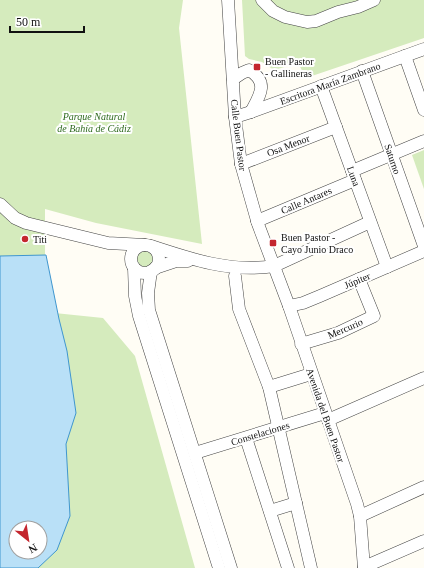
<svg xmlns="http://www.w3.org/2000/svg" width="424" height="568" font-family="Georgia,serif">
<rect width="100%" height="100%" fill="#fffdf5"/>
<g fill="#d5ebbd" fill-rule="evenodd">
<path d="M0 0H183L179 28 202 244 96 223 45 209V312L103 318 135 356 195 568H0ZM16 528H40V552H16Z"/>
<polygon points="242,0 424,0 424,38 306,78 298,63 274,70 262,62 249,59 245,56"/>
<polygon points="424,150 424,189 412,155"/>
<circle cx="145" cy="259" r="10"/>
</g>
<path fill="#b9e0f7" stroke="#3f96cf" fill-rule="evenodd" d="M46 255 59 319 67 351 76 413 66 444 70 516 57 550 38 568H0V256ZM16 528H40V552H16Z"/>
<g fill="none" stroke-linecap="round" stroke-linejoin="round">
<g stroke="#444" stroke-width="13">
<g id="minor">
<polyline points="228,0 235,117 241,164 258,224 289,306 357,504 360,516 364,568"/>
<polyline points="262,0 273,11 285,17 307,22 316,21 338,12 358,7 374,0"/>
<polyline points="405,56 424,110"/>
<polyline points="362,71 424,246"/>
<path d="M233 79 242 73 249 70C270 82 259 97 251 112"/>
<polyline points="321,86 387,267"/>
<polyline points="235,117 251,112 424,49"/>
<polyline points="241,164 336,127"/>
<polyline points="352,171 424,141"/>
<polyline points="0,204 15,218 26,223 108,243 145,245"/>
<polyline points="257,221 355,180"/>
<circle cx="145" cy="259" r="14"/>
<path d="M151 246C190 259 232 273 274 266L370 222"/>
<polyline points="134,268 135,296 139,316 219,568"/>
<polyline points="155,268 176,261 188,261"/>
<polyline points="151,271 148,293 149,310 231,568"/>
<polyline points="235,276 239,309 269,387 311,568"/>
<polyline points="289,306 303,303 320,296 424,251"/>
<polyline points="301,344 338,333 374,316 359,279"/>
<polyline points="269,387 311,374"/>
<polyline points="328,420 424,378"/>
<polyline points="246,438 288,568"/>
<polyline points="195,453 325,413"/>
<polyline points="270,511 296,503"/>
<polyline points="360,516 424,487"/>
<polyline points="364,567 424,541"/>
</g>
</g>
<use href="#minor" stroke="#fff" stroke-width="12"/>
</g>
<g fill="#c4262e" stroke="#fff" stroke-width="1.5">
<rect x="253" y="63" width="8" height="8" rx="2"/>
<circle cx="25" cy="239" r="4"/>
<rect x="269" y="239" width="8" height="8" rx="2"/>
</g>
<g text-anchor="middle" stroke-width="4" stroke-linejoin="round" paint-order="stroke">
<g font-size="10" fill="#111" stroke="#fff" text-anchor="start">
<text x="265" y="65">Buen Pastor<tspan x="265" dy="12">- Gallineras</tspan></text>
<text x="281" y="241">Buen Pastor -<tspan x="281" dy="12">Cayo Junio Draco</tspan></text>
<text x="33" y="243">Titi</text>
</g>
<g font-size="10" fill="#111" stroke="#fff">
<text transform="translate(330 83) rotate(-20)" y="4">Escritora María Zambrano</text>
<text transform="translate(239 135) rotate(83)" y="4">Calle Buen Pastor</text>
<text transform="translate(288 145) rotate(-21)" y="4">Osa Menor</text>
<text transform="translate(393 159) rotate(71)" y="4">Saturno</text>
<text transform="translate(354 176) rotate(70)" y="4">Luna</text>
<text transform="translate(306 200) rotate(-23)" y="4">Calle Antares</text>
<text transform="translate(357 280) rotate(-23)" y="4">Júpiter</text>
<text transform="translate(345 328) rotate(-23)" y="4">Mercurio</text>
<text transform="translate(326 415) rotate(71)" y="4">Avenida del Buen Pastor</text>
<text transform="translate(260 433) rotate(-17)" y="4">Constelaciones</text>
</g>
<g font-size="10" font-style="italic" fill="#2f6b1f" stroke="#fff">
<text x="94" y="120">Parque Natural<tspan x="94" dy="12">de Bahía de Cádiz</tspan></text>
</g>
</g>
<g transform="translate(28 540) rotate(150)"><circle r="19" fill="#ffffff" stroke="#a0a0a0"/>
<path d="M0-3L7 15L0 10L-7 15Z" fill="#c4262e"/>
<text y="-6" font-size="11" font-weight="bold" text-anchor="middle" fill="#111111">N</text>
</g>
<path d="M10 26v6h74v-6" fill="none" stroke="#111111" stroke-width="2"/>
<text x="16" y="26" font-size="12" fill="#111111" stroke="#ffffff" stroke-width="3" paint-order="stroke">50 m</text>
</svg>
